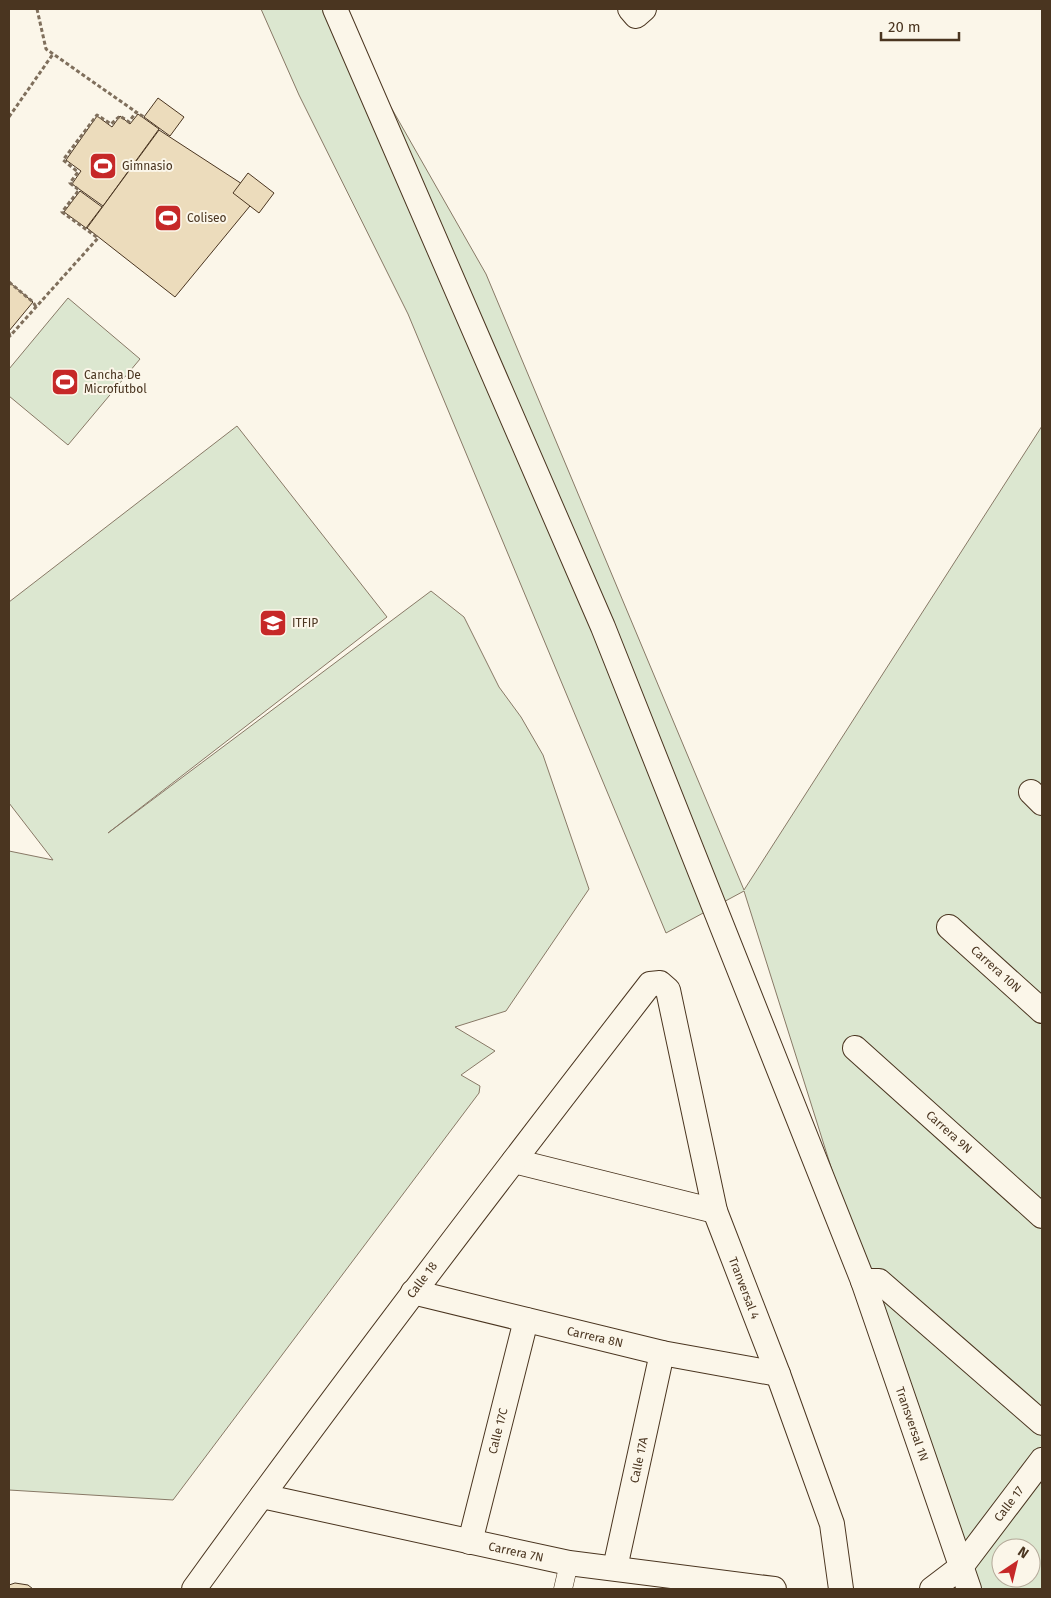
<svg xmlns="http://www.w3.org/2000/svg" width="1051" height="1598" font-family="'Fira Sans',sans-serif">
<rect width="100%" height="100%" fill="#fbf6e9"/>
<g fill="#dce7d0" stroke="#887966" fill-rule="evenodd">
<path d="M261 9H335L486 274 744 890 1042 426V1589H964L744 891 666 933 408 314 299 95ZM1001 1548H1031V1578H1001Z"/>
<polygon points="68,298 140,359 68,445 9,396 9,369"/>
<polygon points="237,426 387,617 108,833 431,591 464,617 499,687 521,717 543,755 589,889 506,1011 455,1027 495,1051 461,1075 480,1086 479,1093 173,1500 9,1490 9,851 53,860 9,803 9,602"/>
</g>
<g fill="#ecdcbc" stroke="#4a3520">
<polygon points="158,98 184,117 170,136 144,117"/>
<polygon points="138,114 159,129 103,206 72,184 81,171 66,160 97,116 112,127 120,116 130,124"/>
<polygon points="159,130 259,195 175,297 87,228"/>
<polygon points="248,173 274,193 259,213 233,193"/>
<polygon points="80,191 102,207 86,228 64,212"/>
<polygon points="9,282 33,302 9,331"/>
<polygon points="15,1583 28,1585 33,1589 9,1589 9,1585"/>
</g>
<g fill="none" stroke-linecap="round" stroke-linejoin="round">
<g stroke="#4a3520" stroke-width="19">
<polyline id="pedestrian" points="563,1589 569,1563"/>
</g>
<g stroke="#4a3520" stroke-width="26">
<g id="minor">
<polyline points="335,9 603,627 863,1281 969,1589"/>
<polyline points="630,9 636,16 644,9"/>
<polyline points="1031,792 1042,803"/>
<polyline points="949,927 1042,1011"/>
<polyline points="855,1048 1042,1216"/>
<polyline points="514,1161 715,1211"/>
<polyline points="863,1281 879,1281 1042,1423"/>
<polyline points="413,1292 662,1353 778,1374"/>
<polyline points="262,1496 569,1563 774,1589"/>
<polyline points="470,1542 526,1320"/>
<polyline points="615,1568 662,1353"/>
<path d="M194 1589C342 1384 495 1184 650 984L660 983 668 990 715 1211 778 1374 832 1524 841 1589"/>
<polyline points="932,1589 961,1567 1042,1460"/>
</g>
</g>
<g stroke="#7f6f5c" stroke-width="3" stroke-dasharray="4 2.5" stroke-linecap="butt">
<polyline points="37,9 46,49 136,112"/>
<polyline points="9,117 53,54"/>
<polyline points="9,282 33,302 36,307"/>
<polyline points="9,333 10,336 98,238 62,212 79,190 70,183 78,172 63,160 97,115 111,124 120,116 129,122 136,112 144,117"/>
</g>
<use href="#pedestrian" stroke="#fbf6e9" stroke-width="18"/>
<use href="#minor" stroke="#fbf6e9" stroke-width="24"/>
</g>
<defs>
<g id="stadium-square" transform="scale(1.4375)"><rect x="-9" y="-9" width="18" height="18" rx="4" fill="#c62828" stroke="#fbf6e9"/><path d="M0-5a6.5 5 0 1 0 0 10a6.5 5 0 1 0 0-10ZM-3.5-1.8h7v3.6h-7Z" fill="#fff"/></g>
<g id="university-square" transform="scale(1.4375)"><rect x="-9" y="-9" width="18" height="18" rx="4" fill="#c62828" stroke="#fbf6e9"/><path d="M0-5L7-2L0 1L-7-2ZM-4 1L0 2.5L4 1V4Q0 6-4 4Z" fill="#fff"/></g>
</defs>
<g fill-rule="evenodd">
<use href="#stadium-square" x="103" y="166"/>
<use href="#stadium-square" x="168" y="218"/>
<use href="#stadium-square" x="65" y="382"/>
<use href="#university-square" x="273" y="623"/>
</g>
<g text-anchor="middle" stroke-width="4" stroke-linejoin="round" paint-order="stroke">
<g font-size="12" fill="#4a3520" stroke="#fbf6e9" text-anchor="start">
<text x="122" y="170">Gimnasio</text>
<text x="187" y="222">Coliseo</text>
<text x="84" y="379">Cancha De<tspan x="84" dy="14">Microfutbol</tspan></text>
<text x="292" y="627">ITFIP</text>
</g>
<g font-size="12" fill="#4a3520" stroke="#fbf6e9">
<text transform="translate(996 969) rotate(42)" y="4">Carrera 10N</text>
<text transform="translate(949 1132) rotate(42)" y="4">Carrera 9N</text>
<text transform="translate(422 1280) rotate(-53)" y="4">Calle 18</text>
<text transform="translate(744 1288) rotate(69)" y="4">Tranversal 4</text>
<text transform="translate(595 1337) rotate(13)" y="4">Carrera 8N</text>
<text transform="translate(912 1424) rotate(71)" y="4">Transversal 1N</text>
<text transform="translate(498 1431) rotate(-76)" y="4">Calle 17C</text>
<text transform="translate(639 1460) rotate(-78)" y="4">Calle 17A</text>
<text transform="translate(1009 1504) rotate(-53)" y="4">Calle 17</text>
<text transform="translate(516 1552) rotate(12)" y="4">Carrera 7N</text>
</g>
</g>
<rect width="1051" height="1598" fill="none" stroke="#4a3520" stroke-width="20"/>
<g transform="translate(1016 1563) rotate(35)"><circle r="24" fill="#fbf6e9" stroke="#b4a999"/>
<path d="M0-4L9 19L0 12L-9 19Z" fill="#c62828"/>
<text y="-8" font-size="14" font-weight="bold" text-anchor="middle" fill="#4a3520">N</text>
</g>
<path d="M881 32v8h78v-8" fill="none" stroke="#4a3520" stroke-width="2.5"/>
<text x="888" y="32" font-size="15" fill="#4a3520" stroke="#fbf6e9" stroke-width="4" paint-order="stroke">20 m</text>
</svg>
